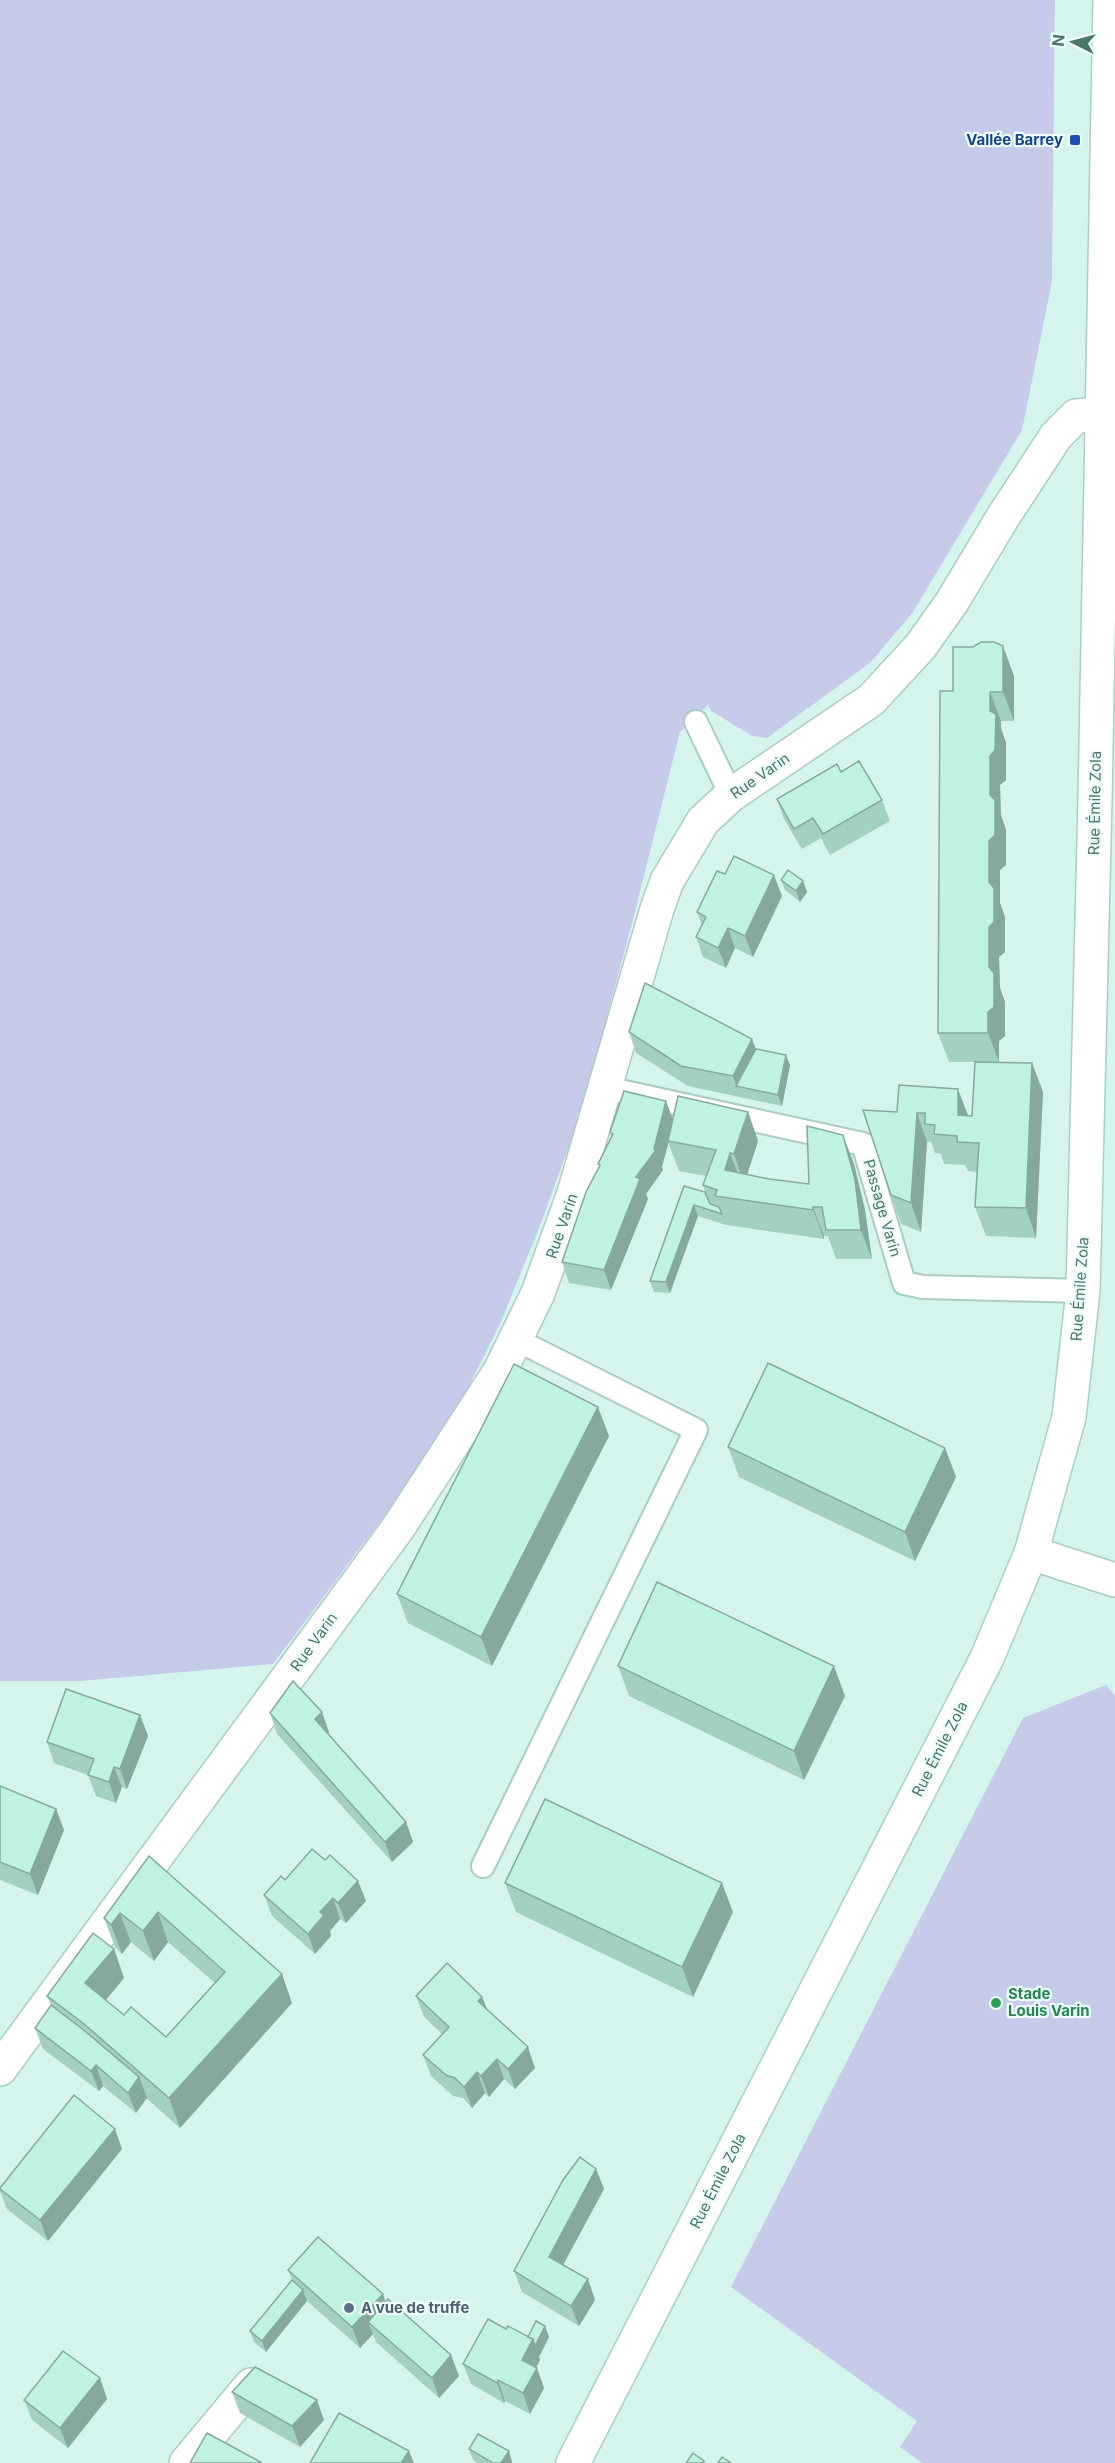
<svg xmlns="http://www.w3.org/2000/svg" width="1115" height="2463" font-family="Inter,sans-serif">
<rect width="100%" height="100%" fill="#e8fcfa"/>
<polygon fill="#d6f4ee" points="1055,0 1115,0 1115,2463 0,2463 0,1681 81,1681 347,1567 391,1507 459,1406 500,1324 540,1226 582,1110 635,912 680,732 708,704 711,711 751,736 767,738 1048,300 1052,281"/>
<g fill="#c6cbea">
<polygon points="0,0 1055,0 1052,281 1022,430 913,612 870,663 767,738 752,736 711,711 708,705 680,732 635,912 582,1110 540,1226 500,1324 459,1406 391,1507 273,1664 81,1681 0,1681"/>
<polygon points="1106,1685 1115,1696 1115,2463 922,2463 900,2447 917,2421 731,2287 1023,1718"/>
</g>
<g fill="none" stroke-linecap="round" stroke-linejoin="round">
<g stroke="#abccc2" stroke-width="26">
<g id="lane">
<polyline points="696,722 731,795"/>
<polyline points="606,1088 863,1144 904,1283 923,1287 1083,1291"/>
<polyline points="483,1866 696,1430 515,1339"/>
</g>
</g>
<g stroke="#abccc2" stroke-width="36">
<g id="street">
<polyline points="1031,1553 1115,1580"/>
<polyline points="0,2069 398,1528 500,1371 538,1293 574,1193 657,909 667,881 703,821 731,795 871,700 920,647 952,602 1003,517 1056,436 1076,416 1102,414"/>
<polyline points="186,2463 251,2385"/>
</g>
</g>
<g stroke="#a9cfc4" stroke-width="36">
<polyline id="secondary" points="573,2463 987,1658 1031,1553 1069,1417 1083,1291 1095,800 1110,0"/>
</g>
<use href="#lane" stroke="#fff" stroke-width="22"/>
<use href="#street" stroke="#fff" stroke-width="33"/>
<use href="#secondary" stroke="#fff" stroke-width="33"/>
</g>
<g fill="#a4d0c2">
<polygon points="973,647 1014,676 1014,721 1001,721 1001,728 1006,743 1006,780 1000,785 1001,815 1006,830 1006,865 1000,870 1000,903 1005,917 1005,952 999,957 1000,988 1005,1002 1005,1036 999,1041 999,1062 1032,1063 1043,1092 1036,1238 986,1236 975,1207 977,1172 968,1171 965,1165 944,1164 941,1154 935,1153 931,1142 927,1142 921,1232 901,1224 863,1110 972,1116 975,1062 949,1062 938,1033 953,691"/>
<polygon points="841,772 882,800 890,821 830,855 821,838 802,849 784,819 777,799"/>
<polygon points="725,874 782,896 753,957 735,948 726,968 703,957 696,937 702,925 697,912"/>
<polygon points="781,880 803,881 807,892 800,902 785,890"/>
<polygon points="629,1032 756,1049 790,1065 782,1106 688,1086 636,1053"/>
<polygon points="748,1112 758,1141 747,1175 769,1179 809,1184 854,1164 865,1210 872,1259 836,1259 828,1236 824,1236 824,1239 726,1225 698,1216 670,1293 654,1292 650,1281 684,1186 705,1192 703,1185 706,1176 679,1171 668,1142 662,1167 663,1170 646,1194 648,1199 611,1290 569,1283 562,1262 600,1167 598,1164 611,1137 610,1132 673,1119"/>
<polygon points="609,1436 492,1666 408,1623 397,1594"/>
<polygon points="728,1447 945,1448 956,1477 915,1561 739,1477"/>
<polygon points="618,1666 845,1696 804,1780 629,1696"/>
<polygon points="270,1713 329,1732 328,1734 406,1822 413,1842 392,1862 277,1734"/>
<polygon points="140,1715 148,1736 127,1789 122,1787 116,1803 96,1796 88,1775 54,1763 47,1742"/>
<polygon points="0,1786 56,1809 64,1830 38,1895 0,1880"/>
<polygon points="149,1856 292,2003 180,2128 146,2098 136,2113 103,2086 99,2091 43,2049 35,2028 51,2005 47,1996 114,1949 124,1978 106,2000 124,2015 166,2037 215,1983 168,1942 154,1961 131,1942 122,1954 115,1947 104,1918"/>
<polygon points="285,1880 366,1901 346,1923 340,1919 330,1931 331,1936 315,1954 272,1916 264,1895"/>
<polygon points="505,1883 733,1912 693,1997 516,1912"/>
<polygon points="416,1996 482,1997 487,2009 535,2068 515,2089 504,2079 489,2097 485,2093 472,2108 463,2098 453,2096 431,2076 423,2055 442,2034 424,2017"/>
<polygon points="122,2149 48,2241 7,2209 0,2191 0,2188"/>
<polygon points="596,2169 604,2189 563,2265 595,2300 579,2326 522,2292 514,2271"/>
<polygon points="288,2270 385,2302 459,2376 439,2398 376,2342 373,2334 360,2348 307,2301 266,2352 254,2342 250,2331 292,2280"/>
<polygon points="545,2326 549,2337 539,2357 540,2360 536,2367 544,2388 530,2414 505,2401 504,2403 471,2384 463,2364 506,2329 528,2337"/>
<polygon points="100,2378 107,2399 68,2448 32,2420 24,2400"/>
<polygon points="232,2392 324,2420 300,2447 240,2413"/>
<polygon points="469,2449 509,2451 512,2462 512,2463 478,2463 473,2460"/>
</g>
<g fill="#86a99e">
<polygon points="1003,646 1014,676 1014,721 1003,692"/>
<polygon points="990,692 1001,721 1001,728 1006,743 1006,780 1000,785 1001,815 1006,830 1006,865 1000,870 1000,903 1005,917 1005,952 999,957 1000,988 1005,1002 1005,1036 999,1041 999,1062 988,1033"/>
<polygon points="774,875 782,896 753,957 745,936"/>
<polygon points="803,881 807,892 800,902 796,891"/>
<polygon points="728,928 735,948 726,968 718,948"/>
<polygon points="752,1039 760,1059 736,1086 740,1097 733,1076"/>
<polygon points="786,1055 790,1065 782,1106 778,1095"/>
<polygon points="1032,1063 1043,1092 1036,1238 1026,1208"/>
<polygon points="958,1089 969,1118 958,1115"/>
<polygon points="666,1101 674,1122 662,1167 663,1170 646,1194 648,1199 611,1290 604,1270 636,1177 654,1149"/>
<polygon points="748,1112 758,1141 744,1184 734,1154"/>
<polygon points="917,1113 927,1142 921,1232 911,1203"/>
<polygon points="843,1135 854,1164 865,1210 872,1259 861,1230"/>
<polygon points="730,1153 741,1182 736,1199 725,1170"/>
<polygon points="694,1205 698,1216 670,1293 666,1282"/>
<polygon points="813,1207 824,1236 824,1239 813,1210"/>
<polygon points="598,1407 609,1436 492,1666 481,1637"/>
<polygon points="945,1448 956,1477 915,1561 905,1532"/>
<polygon points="834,1666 845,1696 804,1780 794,1751"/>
<polygon points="322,1712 329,1732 322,1740 315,1719"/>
<polygon points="140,1715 148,1736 127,1789 120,1769"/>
<polygon points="114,1767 122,1787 116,1803 109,1782"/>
<polygon points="56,1809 64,1830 38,1895 30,1874"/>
<polygon points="406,1822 413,1842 392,1862 385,1842"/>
<polygon points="358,1881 366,1901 346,1923 338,1903"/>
<polygon points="722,1883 733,1912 693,1997 682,1967"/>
<polygon points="333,1898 340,1919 330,1931 331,1936 315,1954 308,1934 320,1912"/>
<polygon points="158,1912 168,1942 154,1961 143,1931"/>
<polygon points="120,1913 131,1942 122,1954 111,1925"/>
<polygon points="114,1949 124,1978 96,2012 85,1983"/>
<polygon points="282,1974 292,2003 180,2128 169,2098"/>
<polygon points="482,1997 490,2017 478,2001"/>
<polygon points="528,2047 535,2068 515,2089 508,2069"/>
<polygon points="497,2059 504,2079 489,2097 481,2076"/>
<polygon points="96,2065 103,2086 99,2091 91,2071"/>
<polygon points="477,2072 485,2093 472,2108 464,2087"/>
<polygon points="139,2077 147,2098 136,2113 128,2093"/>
<polygon points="115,2129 122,2149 48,2241 40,2220"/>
<polygon points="596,2169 604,2189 556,2278 549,2257"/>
<polygon points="588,2279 595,2300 579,2326 571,2306"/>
<polygon points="303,2290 307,2301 266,2352 262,2341"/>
<polygon points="383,2294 390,2315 368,2322 373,2334 360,2348 352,2327"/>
<polygon points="545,2326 549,2337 539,2357 540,2360 529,2381 522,2360 533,2339"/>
<polygon points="451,2355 459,2376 439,2398 432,2378"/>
<polygon points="537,2368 544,2388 530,2414 523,2393"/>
<polygon points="100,2378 107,2399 68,2448 60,2428"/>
<polygon points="498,2380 505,2401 504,2403 497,2383"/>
<polygon points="317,2400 324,2420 300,2447 292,2426"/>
<polygon points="409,2451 414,2463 401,2463"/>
<polygon points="509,2451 512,2462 512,2463 501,2463"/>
</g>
<g fill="#bff2e1" stroke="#86a99e" stroke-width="1.5">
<polygon points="981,642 994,642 1003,646 1003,692 990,692 990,711 996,714 995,750 990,756 990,795 995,800 995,835 989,841 989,882 994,888 994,922 989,927 989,967 994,973 994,1007 988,1012 988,1033 938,1033 940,691 953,691 953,647 973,647"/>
<polygon points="859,761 882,800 823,834 813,818 794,829 777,799 837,764 841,772"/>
<polygon points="734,856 774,875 745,936 728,928 718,948 696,937 706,917 697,912 717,871 725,874"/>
<polygon points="788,870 803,881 796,891 781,880"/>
<polygon points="645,983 752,1039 733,1076 681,1066 629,1032"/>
<polygon points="756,1049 786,1055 778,1095 736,1086"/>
<polygon points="975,1062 1032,1063 1026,1208 975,1207 979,1143 957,1142 957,1136 934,1134 935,1125 925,1124 925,1113 917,1113 911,1203 891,1195 863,1110 897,1112 899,1085 958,1089 958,1115 972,1116"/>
<polygon points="624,1091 666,1101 654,1149 656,1150 636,1177 640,1179 604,1270 562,1262 586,1192 600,1165 598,1164 613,1134 610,1132"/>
<polygon points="678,1096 748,1112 734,1154 730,1153 725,1170 769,1179 809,1184 807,1126 843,1135 855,1180 861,1230 826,1230 822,1207 813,1207 813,1210 715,1196 717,1190 703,1185 716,1150 668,1141"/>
<polygon points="684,1186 705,1192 710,1204 719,1207 722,1214 694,1205 666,1282 650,1281"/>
<polygon points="768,1363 945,1448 905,1532 728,1447"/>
<polygon points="514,1364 598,1407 481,1637 397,1594"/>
<polygon points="657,1582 834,1666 794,1751 618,1666"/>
<polygon points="293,1681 322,1712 315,1719 406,1822 385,1842 270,1713"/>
<polygon points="66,1689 140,1715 120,1769 114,1767 109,1782 88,1775 94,1759 47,1742"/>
<polygon points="0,1786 56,1809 30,1874 0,1862"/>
<polygon points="545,1799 722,1883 682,1967 505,1883"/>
<polygon points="312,1849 325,1860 330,1855 358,1881 338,1903 333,1898 320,1912 324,1915 308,1934 264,1895 281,1876 285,1880"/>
<polygon points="149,1856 282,1974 169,2098 83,2023 47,1996 93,1933 114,1949 85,1983 124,2015 131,2007 166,2037 225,1972 158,1912 143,1931 120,1913 111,1925 104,1918"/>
<polygon points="447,1963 482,1997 478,2001 528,2047 508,2069 497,2059 481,2076 477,2072 464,2087 455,2078 446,2075 423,2055 449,2027 416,1996"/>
<polygon points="51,2005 86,2032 139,2077 128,2093 96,2065 91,2071 35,2028"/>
<polygon points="74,2095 115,2129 40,2220 0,2189 0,2188"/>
<polygon points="580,2157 596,2169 549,2257 588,2279 571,2306 514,2271 563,2180"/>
<polygon points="318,2237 383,2294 352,2327 288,2270"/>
<polygon points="292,2280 303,2290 262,2341 250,2331"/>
<polygon points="388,2299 451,2355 432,2378 368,2322"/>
<polygon points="488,2319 506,2329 508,2326 533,2339 522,2360 537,2368 523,2393 498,2380 497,2383 463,2364"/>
<polygon points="536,2321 545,2326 535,2346 533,2339 528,2337"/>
<polygon points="63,2351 100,2378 60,2428 24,2400"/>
<polygon points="255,2367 317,2400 292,2426 232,2392"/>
<polygon points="339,2413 409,2451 401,2463 310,2463"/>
<polygon points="207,2433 262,2463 190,2463"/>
<polygon points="478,2434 509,2451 501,2463 493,2463 469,2449"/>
<polygon points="693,2453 704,2461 703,2463 686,2463"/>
<polygon points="722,2457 731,2463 718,2463"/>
</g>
<rect fill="#1a4fb4" stroke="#eefffd" stroke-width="2" x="1069" y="134" width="12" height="12" rx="3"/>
<circle fill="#2e9e5b" stroke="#eefffd" stroke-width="2" cx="996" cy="2003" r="6"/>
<circle fill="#5c6f8a" stroke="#eefffd" stroke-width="2" cx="349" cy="2308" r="6"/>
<g text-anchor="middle" stroke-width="4.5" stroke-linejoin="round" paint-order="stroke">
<g font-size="15" font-weight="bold" fill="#164399" stroke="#eefffd" text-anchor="end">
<text x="1063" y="145">Vallée Barrey</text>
</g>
<g font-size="15" fill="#4b7766" stroke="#eefffd">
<text transform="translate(760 776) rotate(-35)" y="5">Rue Varin</text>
<text transform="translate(1095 803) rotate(-89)" y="5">Rue Émile Zola</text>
<text transform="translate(882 1208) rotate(74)" y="5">Passage Varin</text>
<text transform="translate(562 1226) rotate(-71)" y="5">Rue Varin</text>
<text transform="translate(1080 1289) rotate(-86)" y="5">Rue Émile Zola</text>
<text transform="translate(314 1642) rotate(-54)" y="5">Rue Varin</text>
<text transform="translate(940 1749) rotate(-63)" y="5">Rue Émile Zola</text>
<text transform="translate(718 2181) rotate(-63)" y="5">Rue Émile Zola</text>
</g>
<g font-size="15" font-weight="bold" fill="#27864d" stroke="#eefffd" text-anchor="start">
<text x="1008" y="1999">Stade<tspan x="1008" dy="17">Louis Varin</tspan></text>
</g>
<g font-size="15" font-weight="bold" fill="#4e5e75" stroke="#eefffd" text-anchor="start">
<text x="361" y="2313">A vue de truffe</text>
</g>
</g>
<g transform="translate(1073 42) rotate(276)" stroke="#eefffd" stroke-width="4.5" paint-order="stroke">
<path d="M0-4.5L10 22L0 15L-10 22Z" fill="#4b7766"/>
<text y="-9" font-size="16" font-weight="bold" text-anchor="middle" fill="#4b7766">N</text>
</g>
</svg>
